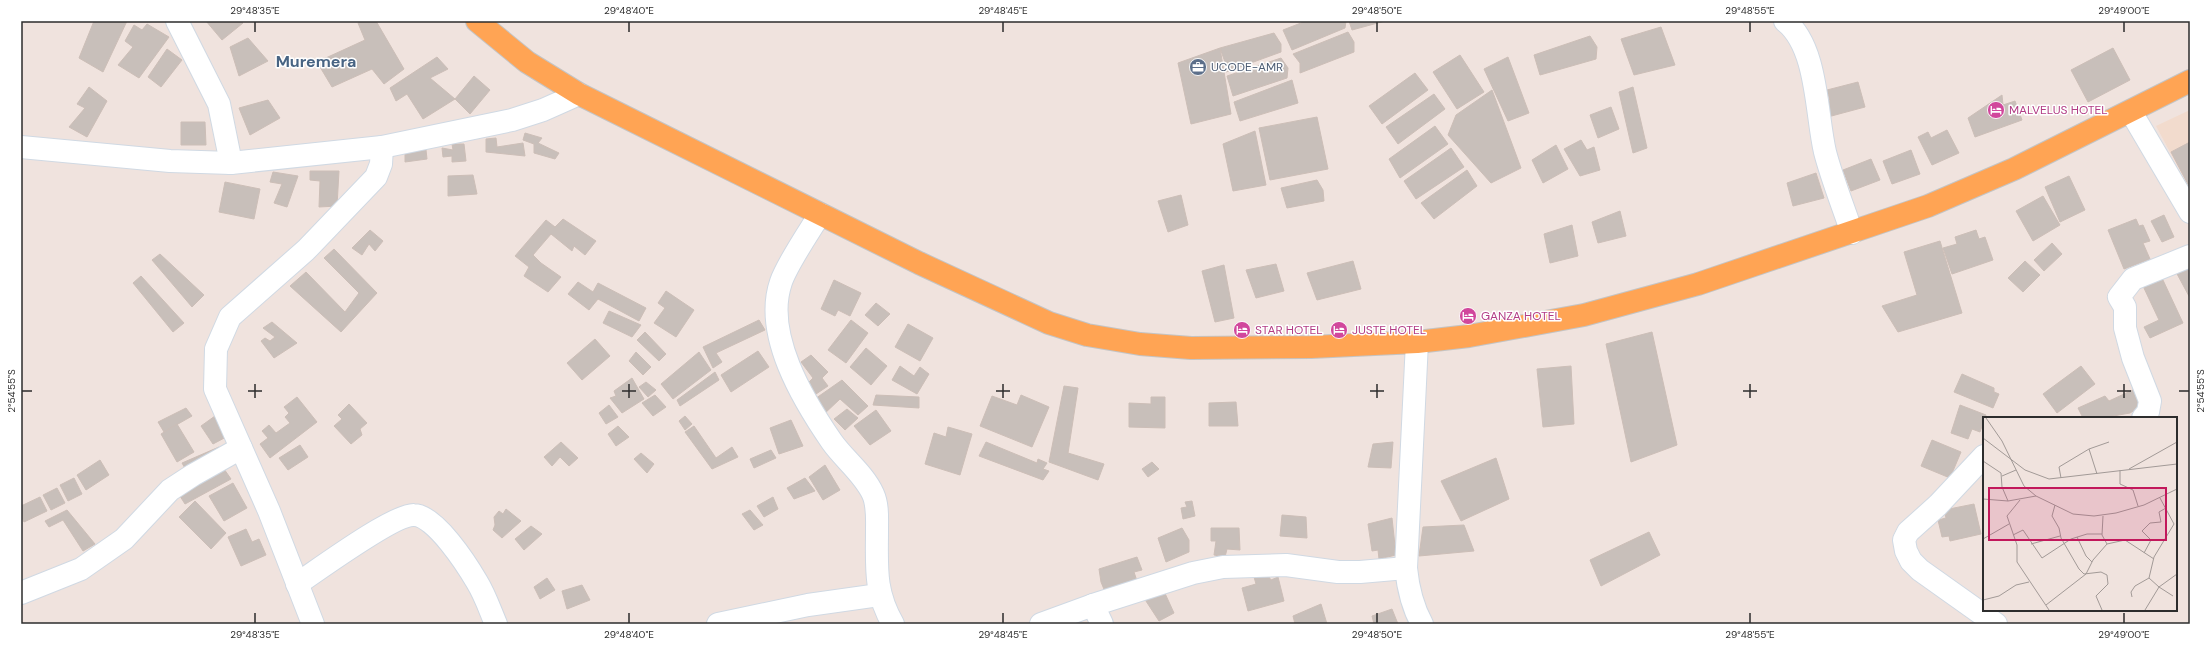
<svg xmlns="http://www.w3.org/2000/svg" width="2211" height="645" font-family="'DM Sans',sans-serif">
<rect width="100%" height="100%" fill="#f0e3de"/>
<polygon fill="#f2dbcd" points="2190,110 2190,189 2156,126"/>
<g fill="#c8bfba" stroke="#ccbeb7">
<polygon points="94,21 127,21 103,72 79,58"/>
<polygon points="206,21 241,21 243,23 222,40"/>
<polygon points="363,21 376,21 404,69 384,84 372,69 332,87 317,62 365,40 358,23"/>
<polygon points="1306,21 1346,21 1345,28 1292,50 1283,30"/>
<polygon points="1349,21 1385,21 1352,30"/>
<polygon points="147,24 169,37 139,78 118,65 133,47 125,41 134,25 142,30"/>
<polygon points="1661,27 1675,65 1634,75 1621,39"/>
<polygon points="1348,32 1354,42 1354,52 1300,73 1300,63 1293,54"/>
<polygon points="1274,33 1281,44 1281,52 1226,72 1226,65 1220,48"/>
<polygon points="1590,36 1597,47 1596,59 1540,75 1534,55"/>
<polygon points="248,38 268,61 239,76 230,47"/>
<polygon points="1220,48 1231,114 1191,124 1178,63"/>
<polygon points="2113,48 2130,80 2088,102 2071,70"/>
<polygon points="167,49 182,60 161,87 148,77"/>
<polygon points="1460,55 1484,92 1457,109 1433,72"/>
<polygon points="437,57 448,69 430,78 455,99 423,119 407,94 396,101 390,88"/>
<polygon points="1508,57 1529,113 1508,121 1484,69"/>
<polygon points="1281,58 1288,68 1287,78 1233,96 1227,76"/>
<polygon points="1415,73 1428,90 1382,124 1369,106"/>
<polygon points="474,76 490,90 470,114 455,99"/>
<polygon points="1292,80 1298,103 1240,121 1234,102"/>
<polygon points="1858,82 1865,107 1824,118 1820,104 1830,101 1827,90"/>
<polygon points="89,87 107,101 87,137 69,127 85,108 77,104"/>
<polygon points="1633,87 1647,148 1633,153 1619,92"/>
<polygon points="1492,90 1521,168 1491,183 1448,135 1456,115"/>
<polygon points="1434,94 1445,109 1398,144 1386,127"/>
<polygon points="2002,95 2003,105 2015,101 2022,120 1975,137 1968,118"/>
<polygon points="268,100 280,118 250,135 239,108"/>
<polygon points="1611,107 1619,129 1598,138 1590,115"/>
<polygon points="1317,117 1328,169 1270,180 1259,128"/>
<polygon points="181,122 205,122 206,145 181,145"/>
<polygon points="1435,126 1448,144 1400,178 1389,159"/>
<polygon points="1947,130 1959,153 1932,165 1918,137 1928,132 1931,138"/>
<polygon points="1255,131 1266,185 1233,191 1223,144"/>
<polygon points="525,133 542,138 538,143 559,153 555,159 534,153 534,144 523,140"/>
<polygon points="496,138 497,147 523,143 525,156 486,152 486,139"/>
<polygon points="1581,140 1587,150 1594,147 1600,170 1580,176 1564,149"/>
<polygon points="2190,142 2190,188 2171,152"/>
<polygon points="452,144 464,144 466,161 452,162 452,156 443,157 442,148 453,150"/>
<polygon points="1556,145 1568,169 1543,183 1532,160"/>
<polygon points="1451,148 1464,167 1416,199 1404,181"/>
<polygon points="405,150 426,150 427,159 405,162"/>
<polygon points="1911,150 1920,174 1892,184 1883,161"/>
<polygon points="1871,159 1880,180 1851,191 1843,170"/>
<polygon points="1467,170 1477,186 1434,219 1421,203"/>
<polygon points="310,171 339,171 337,206 319,207 320,181 310,180"/>
<polygon points="273,172 298,176 287,207 274,203 282,184 270,182"/>
<polygon points="1816,173 1824,198 1793,206 1787,183"/>
<polygon points="473,175 477,194 448,196 448,176"/>
<polygon points="2069,176 2085,210 2060,222 2045,187"/>
<polygon points="1317,180 1323,190 1324,201 1287,208 1281,188"/>
<polygon points="225,182 260,189 254,219 219,212"/>
<polygon points="1181,195 1188,225 1168,232 1158,201"/>
<polygon points="2043,196 2060,225 2033,241 2016,211"/>
<polygon points="1620,211 1626,236 1598,243 1592,222"/>
<polygon points="2164,215 2174,237 2162,242 2151,221"/>
<polygon points="563,219 596,241 585,255 574,246 572,251 551,234 533,255 541,263 561,277 548,292 524,276 529,267 515,256 546,220 555,227"/>
<polygon points="2136,219 2139,226 2143,225 2150,241 2143,243 2150,259 2124,269 2108,230"/>
<polygon points="1572,225 1578,256 1550,263 1544,234"/>
<polygon points="370,230 383,241 375,251 369,244 362,255 352,248"/>
<polygon points="1976,230 1979,239 1985,237 1993,260 1952,274 1943,248 1957,244 1955,237"/>
<polygon points="1940,241 1962,313 1898,332 1882,306 1917,295 1904,252"/>
<polygon points="2052,243 2062,254 2044,271 2034,260"/>
<polygon points="334,249 377,293 341,332 290,286 306,272 345,312 359,293 324,258"/>
<polygon points="160,254 204,295 192,307 152,260"/>
<polygon points="1353,261 1361,289 1317,300 1307,273"/>
<polygon points="2025,261 2040,275 2023,292 2008,278"/>
<polygon points="1276,264 1284,291 1256,298 1246,270"/>
<polygon points="1224,265 1234,318 1215,322 1202,271"/>
<polygon points="2190,265 2190,298 2176,272"/>
<polygon points="141,276 184,323 173,332 133,283"/>
<polygon points="2162,278 2183,323 2150,338 2144,327 2159,320 2143,286"/>
<polygon points="834,280 861,293 850,316 838,310 835,316 821,309"/>
<polygon points="578,282 593,292 598,283 646,308 639,321 598,299 589,310 568,294"/>
<polygon points="666,291 694,310 676,337 654,323 665,308 658,303"/>
<polygon points="876,303 890,314 878,326 865,315"/>
<polygon points="609,311 641,325 632,337 603,323"/>
<polygon points="759,320 765,330 716,353 722,362 713,368 703,347"/>
<polygon points="851,320 868,333 846,363 828,350"/>
<polygon points="272,322 297,343 274,358 261,341 265,338 270,341 275,337 263,328"/>
<polygon points="908,324 933,338 920,361 895,347"/>
<polygon points="645,332 666,354 659,361 637,340"/>
<polygon points="1652,332 1677,445 1631,462 1606,344"/>
<polygon points="595,339 610,356 582,380 567,363"/>
<polygon points="866,348 887,366 871,385 850,367"/>
<polygon points="758,351 769,367 731,392 721,375"/>
<polygon points="636,352 651,367 643,375 629,361"/>
<polygon points="699,352 711,370 673,399 661,384"/>
<polygon points="811,355 828,372 822,378 828,386 813,396 805,386 813,378 801,362"/>
<polygon points="900,366 914,376 920,367 929,374 917,394 892,380"/>
<polygon points="1571,366 1574,424 1543,427 1537,369"/>
<polygon points="2081,366 2095,384 2057,413 2043,394"/>
<polygon points="715,372 719,380 680,406 677,400"/>
<polygon points="1962,374 1994,388 1994,392 1999,394 1993,408 1954,392"/>
<polygon points="632,378 644,399 622,413 610,398 616,396 614,391"/>
<polygon points="842,380 868,406 858,415 840,399 823,415 812,401"/>
<polygon points="646,382 656,390 648,397 639,387"/>
<polygon points="1064,386 1078,388 1068,453 1104,464 1098,480 1049,462"/>
<polygon points="2135,389 2140,407 2130,413 2102,418 2083,418 2078,408 2105,396 2109,401"/>
<polygon points="655,395 666,407 653,416 642,403"/>
<polygon points="876,395 919,397 919,408 873,405"/>
<polygon points="1021,395 1049,407 1032,447 980,426 992,396 1017,405"/>
<polygon points="297,397 317,422 270,458 260,444 268,438 262,431 269,425 276,433 290,423 285,417 289,413 284,407"/>
<polygon points="1151,397 1165,397 1165,428 1129,427 1129,403 1151,404"/>
<polygon points="1236,402 1238,426 1209,426 1209,403"/>
<polygon points="349,404 367,423 360,429 362,435 351,444 334,426 342,419 338,415"/>
<polygon points="609,405 618,417 606,424 599,413"/>
<polygon points="1960,405 1986,415 1980,432 1972,429 1968,439 1951,433"/>
<polygon points="186,408 192,416 164,432 158,422"/>
<polygon points="847,409 858,418 845,430 834,419"/>
<polygon points="876,410 891,431 870,445 854,426"/>
<polygon points="215,416 228,436 213,444 201,426"/>
<polygon points="685,416 692,424 685,430 679,421"/>
<polygon points="791,420 803,446 779,454 770,428"/>
<polygon points="177,424 194,452 177,462 161,434"/>
<polygon points="618,426 629,437 616,446 608,434"/>
<polygon points="694,426 716,458 732,447 738,457 712,469 685,432"/>
<polygon points="948,427 972,434 960,475 925,464 934,433 946,437"/>
<polygon points="1932,440 1961,452 1950,478 1921,466"/>
<polygon points="561,442 578,458 569,466 560,457 552,466 544,457"/>
<polygon points="986,442 1037,463 1038,459 1047,463 1043,469 1049,471 1043,480 979,456"/>
<polygon points="1393,442 1391,468 1368,467 1373,444"/>
<polygon points="300,445 308,457 288,470 279,458"/>
<polygon points="219,447 221,455 186,470 182,463"/>
<polygon points="771,450 776,458 754,468 750,459"/>
<polygon points="641,453 654,464 647,473 634,459"/>
<polygon points="1496,458 1509,499 1461,521 1441,481"/>
<polygon points="100,460 109,475 86,490 77,475"/>
<polygon points="1152,462 1159,469 1148,477 1142,469"/>
<polygon points="825,465 840,490 823,500 809,477"/>
<polygon points="224,469 231,479 185,504 178,493"/>
<polygon points="74,478 82,494 68,501 60,485"/>
<polygon points="805,478 815,491 794,499 787,488"/>
<polygon points="233,483 247,508 224,521 209,496"/>
<polygon points="57,488 65,503 51,510 43,495"/>
<polygon points="40,497 47,511 24,522 21,515 21,506"/>
<polygon points="773,497 778,509 764,517 757,506"/>
<polygon points="195,501 226,533 211,549 179,517"/>
<polygon points="1192,501 1195,516 1183,519 1181,508 1187,507 1185,502"/>
<polygon points="1974,504 1981,534 1950,541 1949,536 1942,537 1938,520 1946,518 1944,510"/>
<polygon points="506,509 521,521 502,538 493,530 495,525 494,517 499,511 503,514"/>
<polygon points="67,510 95,544 83,551 63,520 49,527 45,521"/>
<polygon points="750,510 763,525 754,530 742,514"/>
<polygon points="1282,515 1306,517 1307,538 1280,536"/>
<polygon points="1392,518 1396,555 1379,559 1378,550 1372,551 1368,524"/>
<polygon points="1464,525 1474,551 1419,556 1423,527"/>
<polygon points="531,526 542,534 524,550 515,539"/>
<polygon points="1182,528 1189,540 1189,552 1166,562 1158,538"/>
<polygon points="1211,528 1239,528 1240,550 1227,549 1225,557 1214,555 1216,541 1211,541"/>
<polygon points="246,529 252,542 259,539 266,555 241,566 228,537"/>
<polygon points="1649,532 1660,555 1601,586 1590,560"/>
<polygon points="1137,557 1142,570 1134,572 1138,584 1106,594 1101,582 1099,569"/>
<polygon points="1267,574 1271,580 1278,577 1284,601 1248,611 1242,588 1256,584 1254,577"/>
<polygon points="547,578 555,590 540,599 534,587"/>
<polygon points="582,585 590,600 567,609 562,591"/>
<polygon points="1163,589 1174,613 1159,621 1144,598"/>
<polygon points="1321,604 1327,624 1295,624 1293,616"/>
<polygon points="1392,609 1398,624 1374,624 1372,616"/>
</g>
<g fill="none" stroke-linecap="round" stroke-linejoin="round">
<g stroke="#d0d9e3" stroke-width="24">
<g id="minor">
<polyline points="177,21 219,104 231,163"/>
<path d="M1785 21C1818 47 1816 114 1825 152 1832 179 1843 206 1852 233"/>
<polyline points="2131,112 2190,212"/>
<polyline points="21,147 170,161 231,163 382,147 512,120 543,110 579,94"/>
<path d="M820 214C809 232 787 264 781 282 763 334 803 400 832 442 844 459 864 474 873 494 878 505 877 518 877 530 877 567 874 591 893 624"/>
<path d="M1417 342 1406 568C1408 588 1412 606 1422 624"/>
<polyline points="2143,418 2148,412 2150,401 2133,358 2125,328 2125,307 2119,297 2133,279 2190,256"/>
<polyline points="1984,456 1938,505 1908,532 1904,540 1906,551 1911,561 1920,570 1996,624"/>
<path d="M297 584C318 570 394 514 414 515 435 515 467 565 477 582 485 595 490 610 496 624"/>
<polyline points="21,593 81,569 124,539 170,490 193,475 241,448"/>
<polyline points="1093,605 1102,624"/>
<polyline points="313,624 269,511 215,389 216,349 230,317 306,250 376,177 381,164 382,147"/>
<polyline points="718,624 808,605 879,595"/>
<polyline points="1041,624 1093,605 1193,573 1223,567 1286,565 1338,572 1360,572 1406,568"/>
</g>
</g>
<g stroke="#c4c4c4" stroke-width="24">
<polyline id="major" points="477,21 527,62 579,94 919,263 1049,323 1087,335 1140,344 1191,348 1311,347 1417,342 1469,336 1584,315 1698,284 1928,206 2014,169 2190,81"/>
</g>
<use href="#minor" stroke="#fff" stroke-width="22"/>
<use href="#major" stroke="#ffa454" stroke-width="22"/>
</g>
<path fill="none" stroke="#2d2d2d" stroke-width="1.5" d="M255 22V32M629 22V32M1003 22V32M1377 22V32M1750 22V32M2124 22V32M255 384V398M629 384V398M1003 384V398M1377 384V398M1750 384V398M2124 384V398M22 391H32M248 391H262M622 391H636M996 391H1010M1370 391H1384M1743 391H1757M2117 391H2131M2179 391H2189M255 613V623M629 613V623M1003 613V623M1377 613V623M1750 613V623M2124 613V623"/>
<defs>
<g id="office-disc" transform="scale(0.9)"><circle r="9.5" fill="#5c6f8a" stroke="#fff"/><path d="M-6-3h4V-5.5h4V-3h4V5H-6ZM-1-4.5V-3h2v-1.5ZM-6 0V1H6V0Z" fill="#fff"/></g>
<g id="hotel-disc" transform="scale(0.9)"><circle r="9.5" fill="#d1479c" stroke="#fff"/><path d="M-6-4.5h1.5V1H6V5H4.5V3h-9V5H-6ZM-4 0a1.8 1.8 0 1 1 3.6 0ZM.5 0V-2.5h3Q6-2.5 6 0Z" fill="#fff"/></g>
</defs>
<g fill-rule="evenodd">
<use href="#office-disc" x="1198" y="67"/>
<use href="#hotel-disc" x="1996" y="110"/>
<use href="#hotel-disc" x="1468" y="316"/>
<use href="#hotel-disc" x="1242" y="330"/>
<use href="#hotel-disc" x="1339" y="330"/>
</g>
<g text-anchor="middle" stroke-width="3" stroke-linejoin="round" paint-order="stroke">
<g font-size="12" fill="#4e5e75" stroke="#fff" text-anchor="start">
<text x="1211" y="71">UCODE-AMR</text>
</g>
<g font-size="12" fill="#b23c85" stroke="#fff" text-anchor="start">
<text x="2009" y="114">MALVELUS HOTEL</text>
<text x="1481" y="320">GANZA HOTEL</text>
<text x="1255" y="334">STAR HOTEL</text>
<text x="1352" y="334">JUSTE HOTEL</text>
</g>
<g font-size="16" font-weight="bold" fill="#486483" stroke="#fff">
<text x="316" y="67">Muremera</text>
</g>
</g>
<g transform="translate(1983 417)">
<rect width="194" height="194" fill="#f0e3de"/>
<path fill="none" stroke="#a29a97" stroke-width="1" d="M3 1 19 24 41 69 53 79 90 97 111 99 133 96 161 88 194 72M0 21 42 53 66 62 194 47M106 32 114 57M0 44 18 56 19 70 25 84M146 52 194 25M137 53V67L150 73 155 89M19 59 33 53M78 61 76 50 106 32 126 25M0 82 25 84 53 79M37 83 24 99 34 128V145L66 193M72 88 69 99 76 111 78 121 96 152 101 157 118 155 124 158 125 167 113 179 119 193M120 99 119 118 124 127 142 123 171 142M30 118 40 113 59 141 88 122 104 117H119M94 120 103 139 109 145M0 122 26 107M48 127 77 119M161 136 168 123 159 114 167 106 178 105 176 95 183 91M166 161 171 140 191 107 177 81M190 179 176 170 194 157M149 180 148 175 152 169 166 161M0 183 16 179 33 168 46 165M63 188 103 157 110 143 124 127M162 193 176 170 166 161"/>
<path fill="#c2185b" fill-opacity="0.15" stroke="#c2185b" stroke-width="2" d="M6 71H183V123H6Z"/>
<rect width="194" height="194" fill="none" stroke="#2d2d2d" stroke-width="2"/>
</g>
<rect width="2211" height="645" fill="none" stroke="#ffffff" stroke-width="44"/>
<rect x="22" y="22" width="2167" height="601" fill="none" stroke="#2d2d2d" stroke-width="1.5"/>
<g font-size="10" text-anchor="middle" fill="#2d2d2d">
<text x="255" y="14">29°48'35"E</text>
<text x="629" y="14">29°48'40"E</text>
<text x="1003" y="14">29°48'45"E</text>
<text x="1377" y="14">29°48'50"E</text>
<text x="1750" y="14">29°48'55"E</text>
<text x="2124" y="14">29°49'00"E</text>
<text transform="translate(11 391) rotate(-90)" y="4">2°54'55"S</text>
<text transform="translate(2200 391) rotate(-90)" y="4">2°54'55"S</text>
<text x="255" y="638">29°48'35"E</text>
<text x="629" y="638">29°48'40"E</text>
<text x="1003" y="638">29°48'45"E</text>
<text x="1377" y="638">29°48'50"E</text>
<text x="1750" y="638">29°48'55"E</text>
<text x="2124" y="638">29°49'00"E</text>
</g>
</svg>
